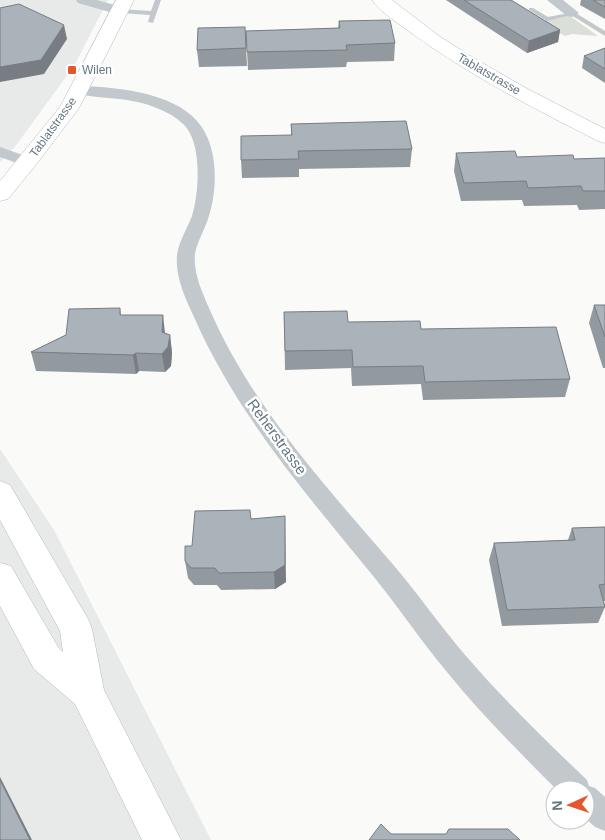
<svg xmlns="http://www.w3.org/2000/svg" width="605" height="840" font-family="Arial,sans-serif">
<rect width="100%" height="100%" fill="#fafaf8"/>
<g fill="#e8e9e9">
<polygon points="0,0 108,0 74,66 14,148 0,162"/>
<polygon points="0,449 54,530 211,840 0,840"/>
</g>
<polygon fill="#dadfd7" points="567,14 598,36 572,34 565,36 540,22"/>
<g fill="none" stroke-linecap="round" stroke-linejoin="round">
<g stroke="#b3babf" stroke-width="1">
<g id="secondary">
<polygon points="116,0 134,0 79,108 35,166 8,199 0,201 0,181 60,107"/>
<path d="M372 0H392L439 36 467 54 524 87 605 129V143L598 141C533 108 469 75 410 32 398 23 381 13 372 0Z"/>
<polygon points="0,481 10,485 88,619 92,629 104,690 181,840 142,840 75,704 34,669 0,606 0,563 11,566 58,647 63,652 60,631 0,520"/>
</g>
</g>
<g fill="#c3c8cc" fill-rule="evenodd">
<polygon points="155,0 161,0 153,23 148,22 150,15 120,13 117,11 120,9 151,11"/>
<polygon points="529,8 533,8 548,17 574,12 605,31 605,36 571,15 547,21 529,10"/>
</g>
<g fill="#c3c8cc" fill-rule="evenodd">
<polygon points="76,0 97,0 125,8 127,11 120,15 78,3"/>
<polygon points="547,0 563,0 579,13 572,17 567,16"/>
<path d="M79 86C115 87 172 92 197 121 219 145 218 190 208 219 204 231 197 242 195 254 193 272 202 292 209 308 251 405 322 482 390 561 417 592 440 626 466 656 504 700 545 740 587 780L589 786 595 788 605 797V831L595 827 585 818V790H557C519 752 481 714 447 672 421 641 399 608 374 577 307 495 237 415 194 317 185 298 175 276 177 255 179 241 187 229 192 216 199 193 202 147 186 127 179 119 169 113 159 109 130 96 103 100 74 93L72 90 74 87Z"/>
<polygon points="0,147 34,159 36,162 34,165 28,167 0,157"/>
</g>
<use href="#secondary" fill="#fff" fill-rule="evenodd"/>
</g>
<g fill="#929a9f">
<polygon points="446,0 511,0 560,30 558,42 527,53"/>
<polygon points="581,0 605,0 605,19 580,5"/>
<polygon points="339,21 395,43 394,61 347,62 346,67 248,70 246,31 338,28"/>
<polygon points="245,27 247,66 199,67 197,50"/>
<polygon points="605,48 605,83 582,68 584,56"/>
<polygon points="291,124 412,149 410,167 299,169 299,177 242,178 241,160 291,135"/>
<polygon points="456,153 517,157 574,159 605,158 605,209 579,210 577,205 524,206 522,200 461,201 454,171"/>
<polygon points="594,305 605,305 605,368 603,368 589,323"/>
<polygon points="120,308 121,315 170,335 172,353 171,366 165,372 139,371 136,374 36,371 31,352"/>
<polygon points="284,312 348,322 421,329 570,379 565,397 423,400 421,384 352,386 351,368 285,370"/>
<polygon points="251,519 286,582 275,589 221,590 217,585 194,585 188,578 185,561"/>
<polygon points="605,527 605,601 604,601 605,607 598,623 502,626 489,560 494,543 568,540 572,528"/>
</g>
<g fill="#777d82">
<polygon points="64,25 67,39 44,74 0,82 0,67"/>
<polygon points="560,30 558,42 527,53 529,41"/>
<polygon points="163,315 165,333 162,332"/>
<polygon points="170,335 172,353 171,366 165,372 162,354"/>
<polygon points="136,353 139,371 136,374 133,355"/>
<polygon points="285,516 286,582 275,589 274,572"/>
<polygon points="0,777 32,840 30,840 0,780"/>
</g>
<g fill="#aab3b9" stroke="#777d82">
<polygon points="464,0 511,0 560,30 529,41"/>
<polygon points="593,0 605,0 605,7"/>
<polygon points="19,4 64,25 41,60 0,67 0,8"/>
<polygon points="390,20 395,43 346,45 347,50 247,52 246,31 340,28 339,21"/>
<polygon points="245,27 246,48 197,50 198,28"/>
<polygon points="605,48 605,69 584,56"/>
<polygon points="406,121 412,149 298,151 299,159 241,160 241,136 292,135 291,124"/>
<polygon points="515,151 517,157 573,155 574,159 605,158 605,191 583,191 581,186 528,188 526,181 464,183 456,153"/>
<polygon points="594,305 605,305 605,337"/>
<polygon points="120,308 120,315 163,315 162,332 170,335 168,347 162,354 136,353 133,355 31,352 66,335 69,309"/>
<polygon points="347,311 348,322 420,321 421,329 556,327 570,379 425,382 423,366 353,367 352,350 285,351 284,312"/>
<polygon points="250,510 251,519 285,516 285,565 274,572 219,573 215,568 191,568 185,561 185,546 192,546 195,511"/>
<polygon points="605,527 605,584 599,585 605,607 507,610 494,543 575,540 572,528"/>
<polygon points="0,780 30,840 0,840"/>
<polygon points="381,824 391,834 446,834 449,829 508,829 520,840 369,840"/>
</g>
<rect fill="#e4572e" stroke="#fff" stroke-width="2" x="67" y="65" width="10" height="10" rx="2.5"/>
<g text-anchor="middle" stroke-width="5" stroke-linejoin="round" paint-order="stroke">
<g font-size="12" fill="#657683" stroke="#fff" text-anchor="start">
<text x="82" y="74">Wilen</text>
</g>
<g font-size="12" fill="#657683" stroke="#fff">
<text transform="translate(489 74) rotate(30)" y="4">Tablatstrasse</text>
<text transform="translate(53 127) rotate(-54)" y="4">Tablatstrasse</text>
</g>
<g font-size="15" fill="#657683" stroke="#fff">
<text transform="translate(277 437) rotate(54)" y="5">Reherstrasse</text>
</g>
</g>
<g transform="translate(570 805) rotate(267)"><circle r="24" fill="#ffffff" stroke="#c1c8cd"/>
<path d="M0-4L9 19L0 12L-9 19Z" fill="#e4572e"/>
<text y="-8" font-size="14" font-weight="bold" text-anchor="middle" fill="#657683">N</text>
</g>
</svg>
